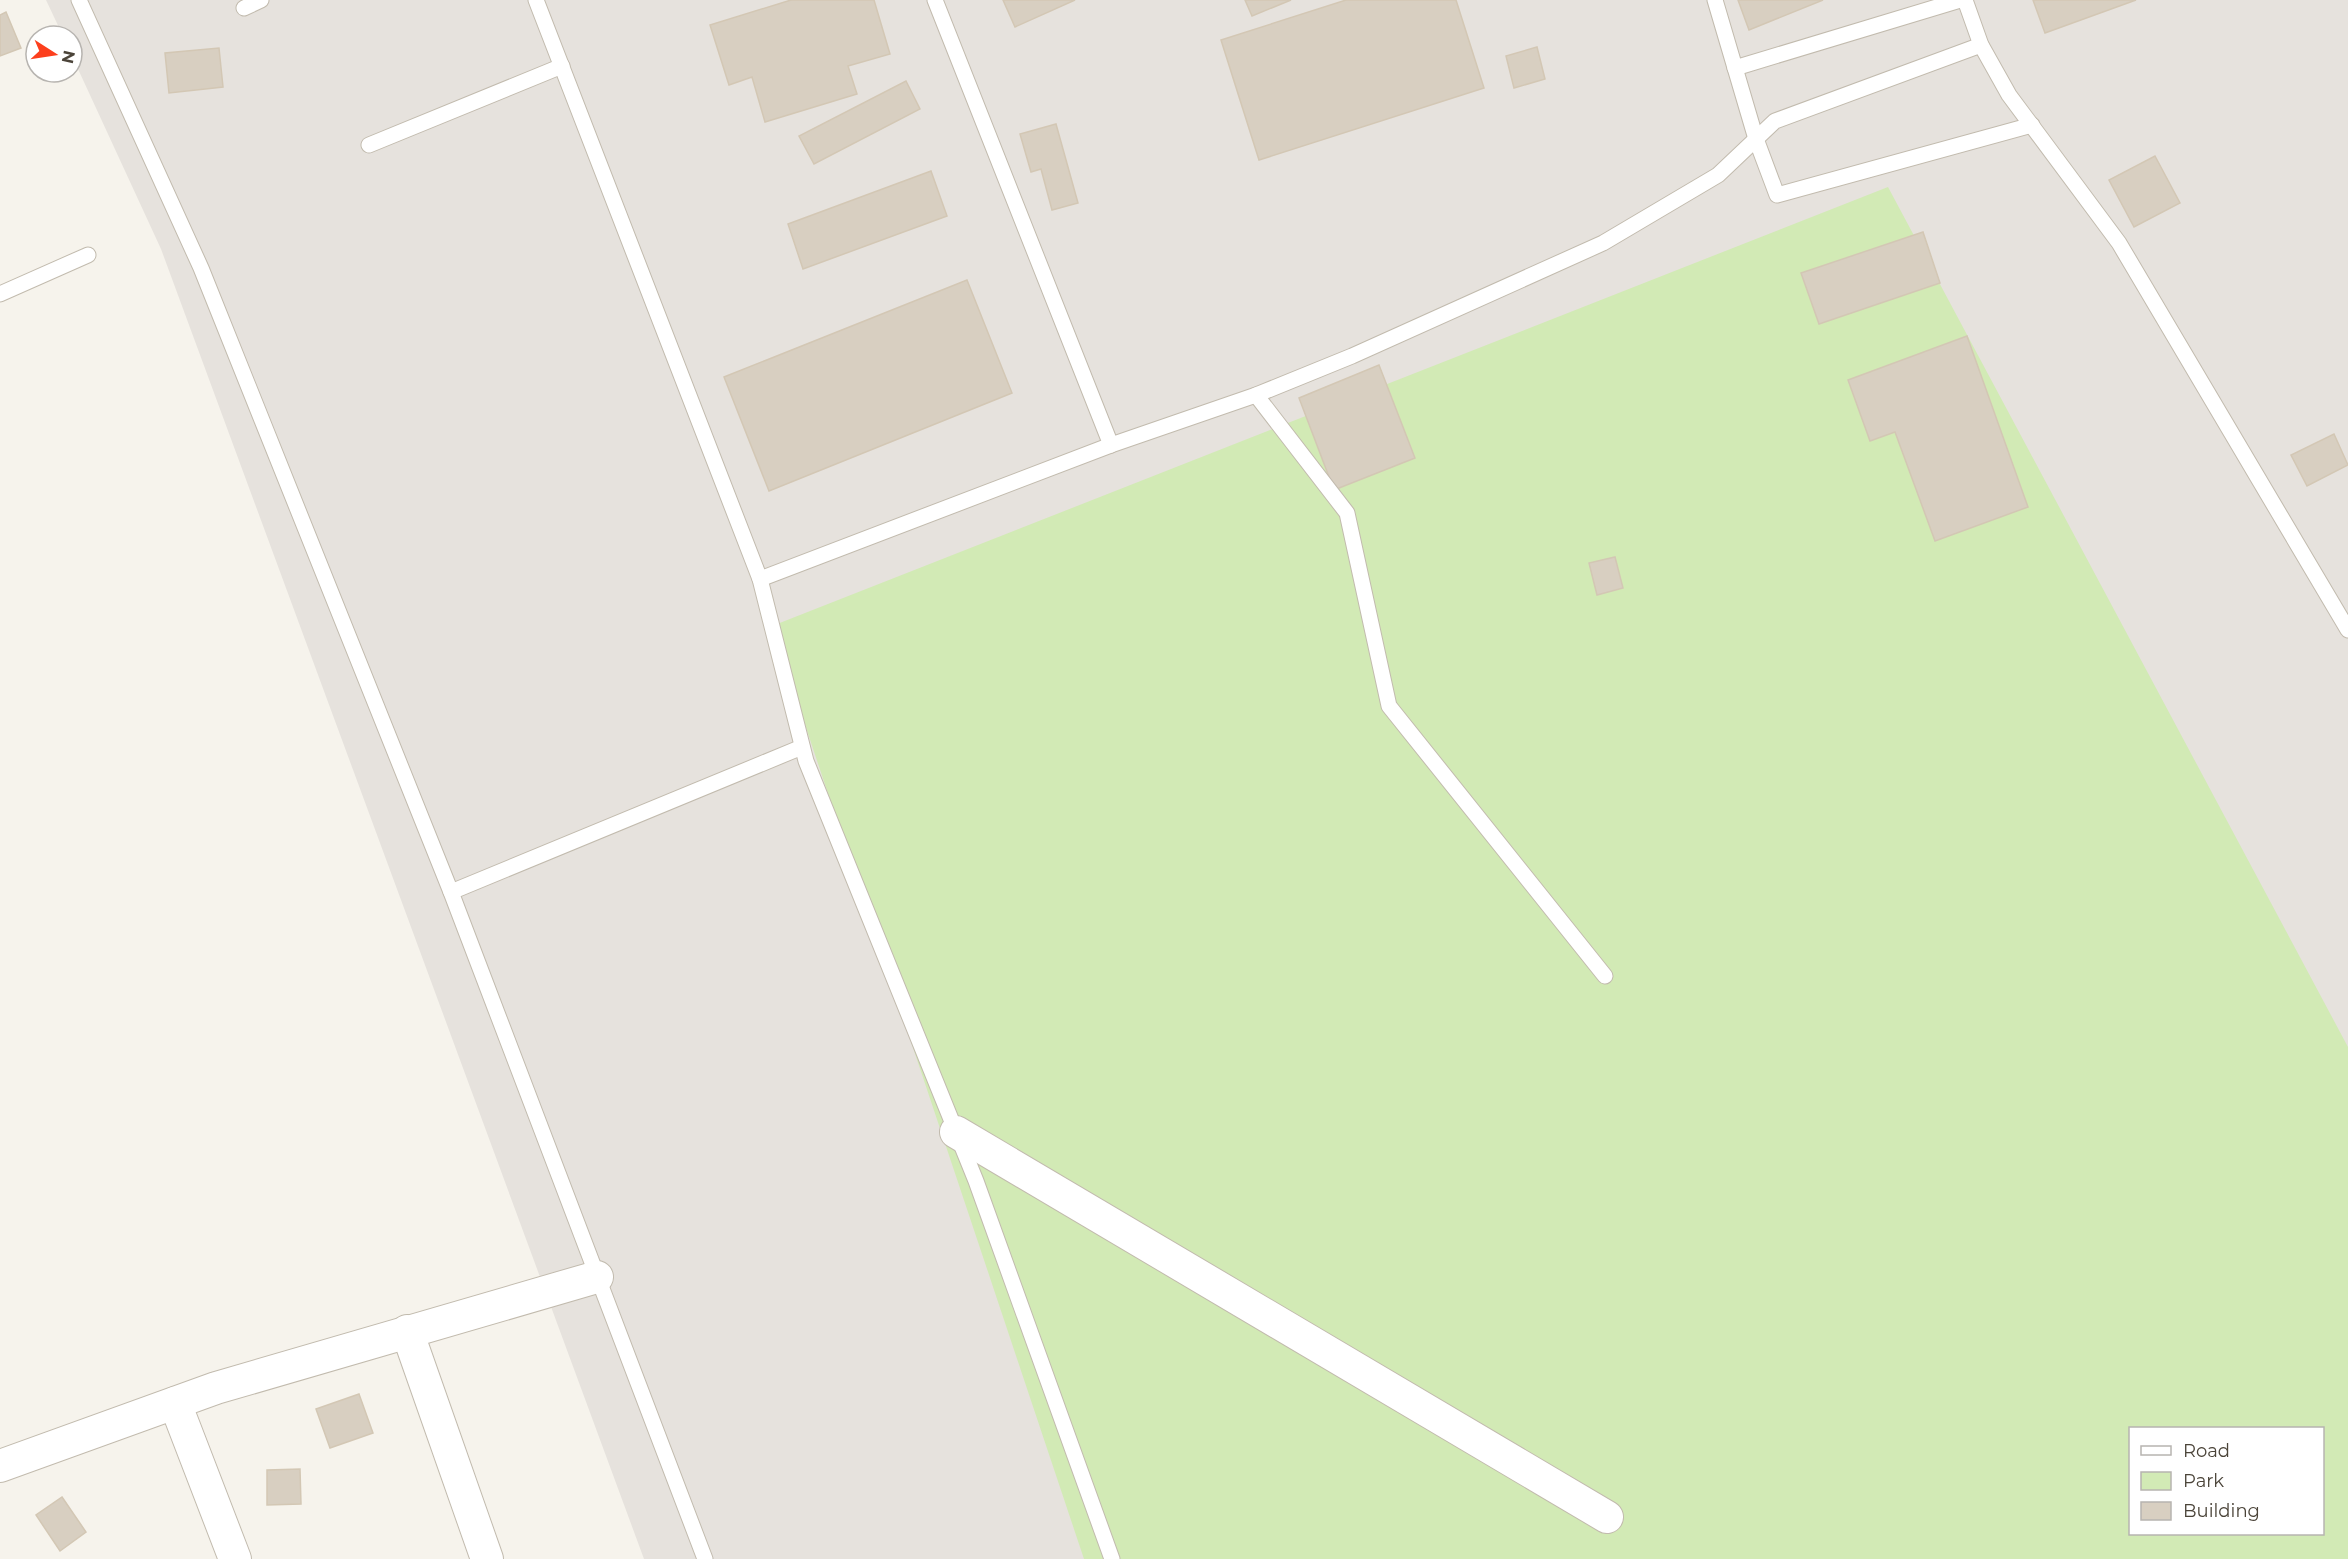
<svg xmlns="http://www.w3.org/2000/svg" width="2348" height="1559" font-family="Montserrat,sans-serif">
<rect width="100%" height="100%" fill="#f6f3ec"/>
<path fill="#e6e2dd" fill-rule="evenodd" d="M46 0H2348V1559H644L161 249 72 56V36H63ZM2130 1428H2322V1534H2130Z"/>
<path fill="#d2eab5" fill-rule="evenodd" d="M1888 187 2348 1047V1559H1084L772 626ZM2130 1428H2322V1534H2130Z"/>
<g fill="#d8cfc1" stroke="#d3c7b4" stroke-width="1.5">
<polygon points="791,0 874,0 890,54 848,66 857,94 765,122 752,77 729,85 710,25"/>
<polygon points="1003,0 1075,0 1015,27"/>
<polygon points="1245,0 1291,0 1252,16"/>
<polygon points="1346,0 1456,0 1484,88 1259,160 1221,40"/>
<polygon points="1738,0 1823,0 1749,30"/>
<polygon points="2033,0 2136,0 2045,33"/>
<polygon points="6,12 21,48 0,56 0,15"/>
<polygon points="1537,47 1545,79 1514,88 1506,56"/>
<polygon points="219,48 223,87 169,93 165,53"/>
<polygon points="906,81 920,109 814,164 799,136"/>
<polygon points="1056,124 1078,203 1052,210 1041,169 1031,172 1020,134"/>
<polygon points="2155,156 2180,203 2134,227 2109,180"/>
<polygon points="931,171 947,216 803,269 788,224"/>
<polygon points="1923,232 1940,283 1819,324 1801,273"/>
<polygon points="967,280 1012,393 769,491 724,377"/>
<polygon points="1967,336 2028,507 1935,541 1895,432 1870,441 1848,380"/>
<polygon points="1379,365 1415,458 1334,490 1299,398"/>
<polygon points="2334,434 2348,465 2307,486 2291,455"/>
<polygon points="1615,557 1623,588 1597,595 1589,563"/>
<polygon points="359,1394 373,1433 330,1448 316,1409"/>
<polygon points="300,1469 301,1504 267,1505 267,1470"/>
<polygon points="62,1497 86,1532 60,1551 36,1515"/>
</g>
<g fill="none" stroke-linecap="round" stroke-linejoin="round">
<g stroke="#c2bbae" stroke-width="17">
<g id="service">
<polyline points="79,0 201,268 451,892 705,1559"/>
<polyline points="536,0 760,579 806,761 976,1181 1112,1559"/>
<polyline points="935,0 1111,445"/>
<polyline points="1715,0 1756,139 1777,195 2032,125"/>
<polyline points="1965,0 1981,45 2009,95 2119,243 2348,630"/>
<polyline points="244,8 261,0"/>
<polyline points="1735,68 1960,0"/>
<polyline points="369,145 562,66"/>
<polyline points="0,294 88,255"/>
<polyline points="1256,395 1347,513 1389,706 1605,976"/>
<polyline points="760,579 1111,445 1256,395 1352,356 1603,243 1718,175 1775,121 1981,45"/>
<polyline points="451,892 802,747"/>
</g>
</g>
<g stroke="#c2bbae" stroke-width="34">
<g id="minor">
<polyline points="956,1132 1607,1517"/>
<polyline points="407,1331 487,1559"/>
<polyline points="175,1403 235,1559"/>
<polyline points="0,1466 216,1388 597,1277"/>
</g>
</g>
<use href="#service" stroke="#fff" stroke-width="15"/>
<use href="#minor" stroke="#fff" stroke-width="32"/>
</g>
<rect x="2129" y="1427" width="195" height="108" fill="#ffffff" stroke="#b7b4b0" stroke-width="1.5"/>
<rect x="2141" y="1446" width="30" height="9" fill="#ffffff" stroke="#b7b4b0" stroke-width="1.5"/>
<text x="2183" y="1457" font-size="18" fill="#4b4439">Road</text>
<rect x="2141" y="1472" width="30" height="18" fill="#d2eab5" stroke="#b7b4b0" stroke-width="1.5"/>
<text x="2183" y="1487" font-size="18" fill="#4b4439">Park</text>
<rect x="2141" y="1502" width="30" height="18" fill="#d8cfc1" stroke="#b7b4b0" stroke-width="1.5"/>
<text x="2183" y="1517" font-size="18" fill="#4b4439">Building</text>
<g transform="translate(54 54) rotate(102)"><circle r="28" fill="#ffffff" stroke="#b7b4b0" stroke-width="1.5"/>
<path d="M0-4.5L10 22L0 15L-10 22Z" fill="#fc3f1d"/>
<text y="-9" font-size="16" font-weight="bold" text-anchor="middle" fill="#4b4439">N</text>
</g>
</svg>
